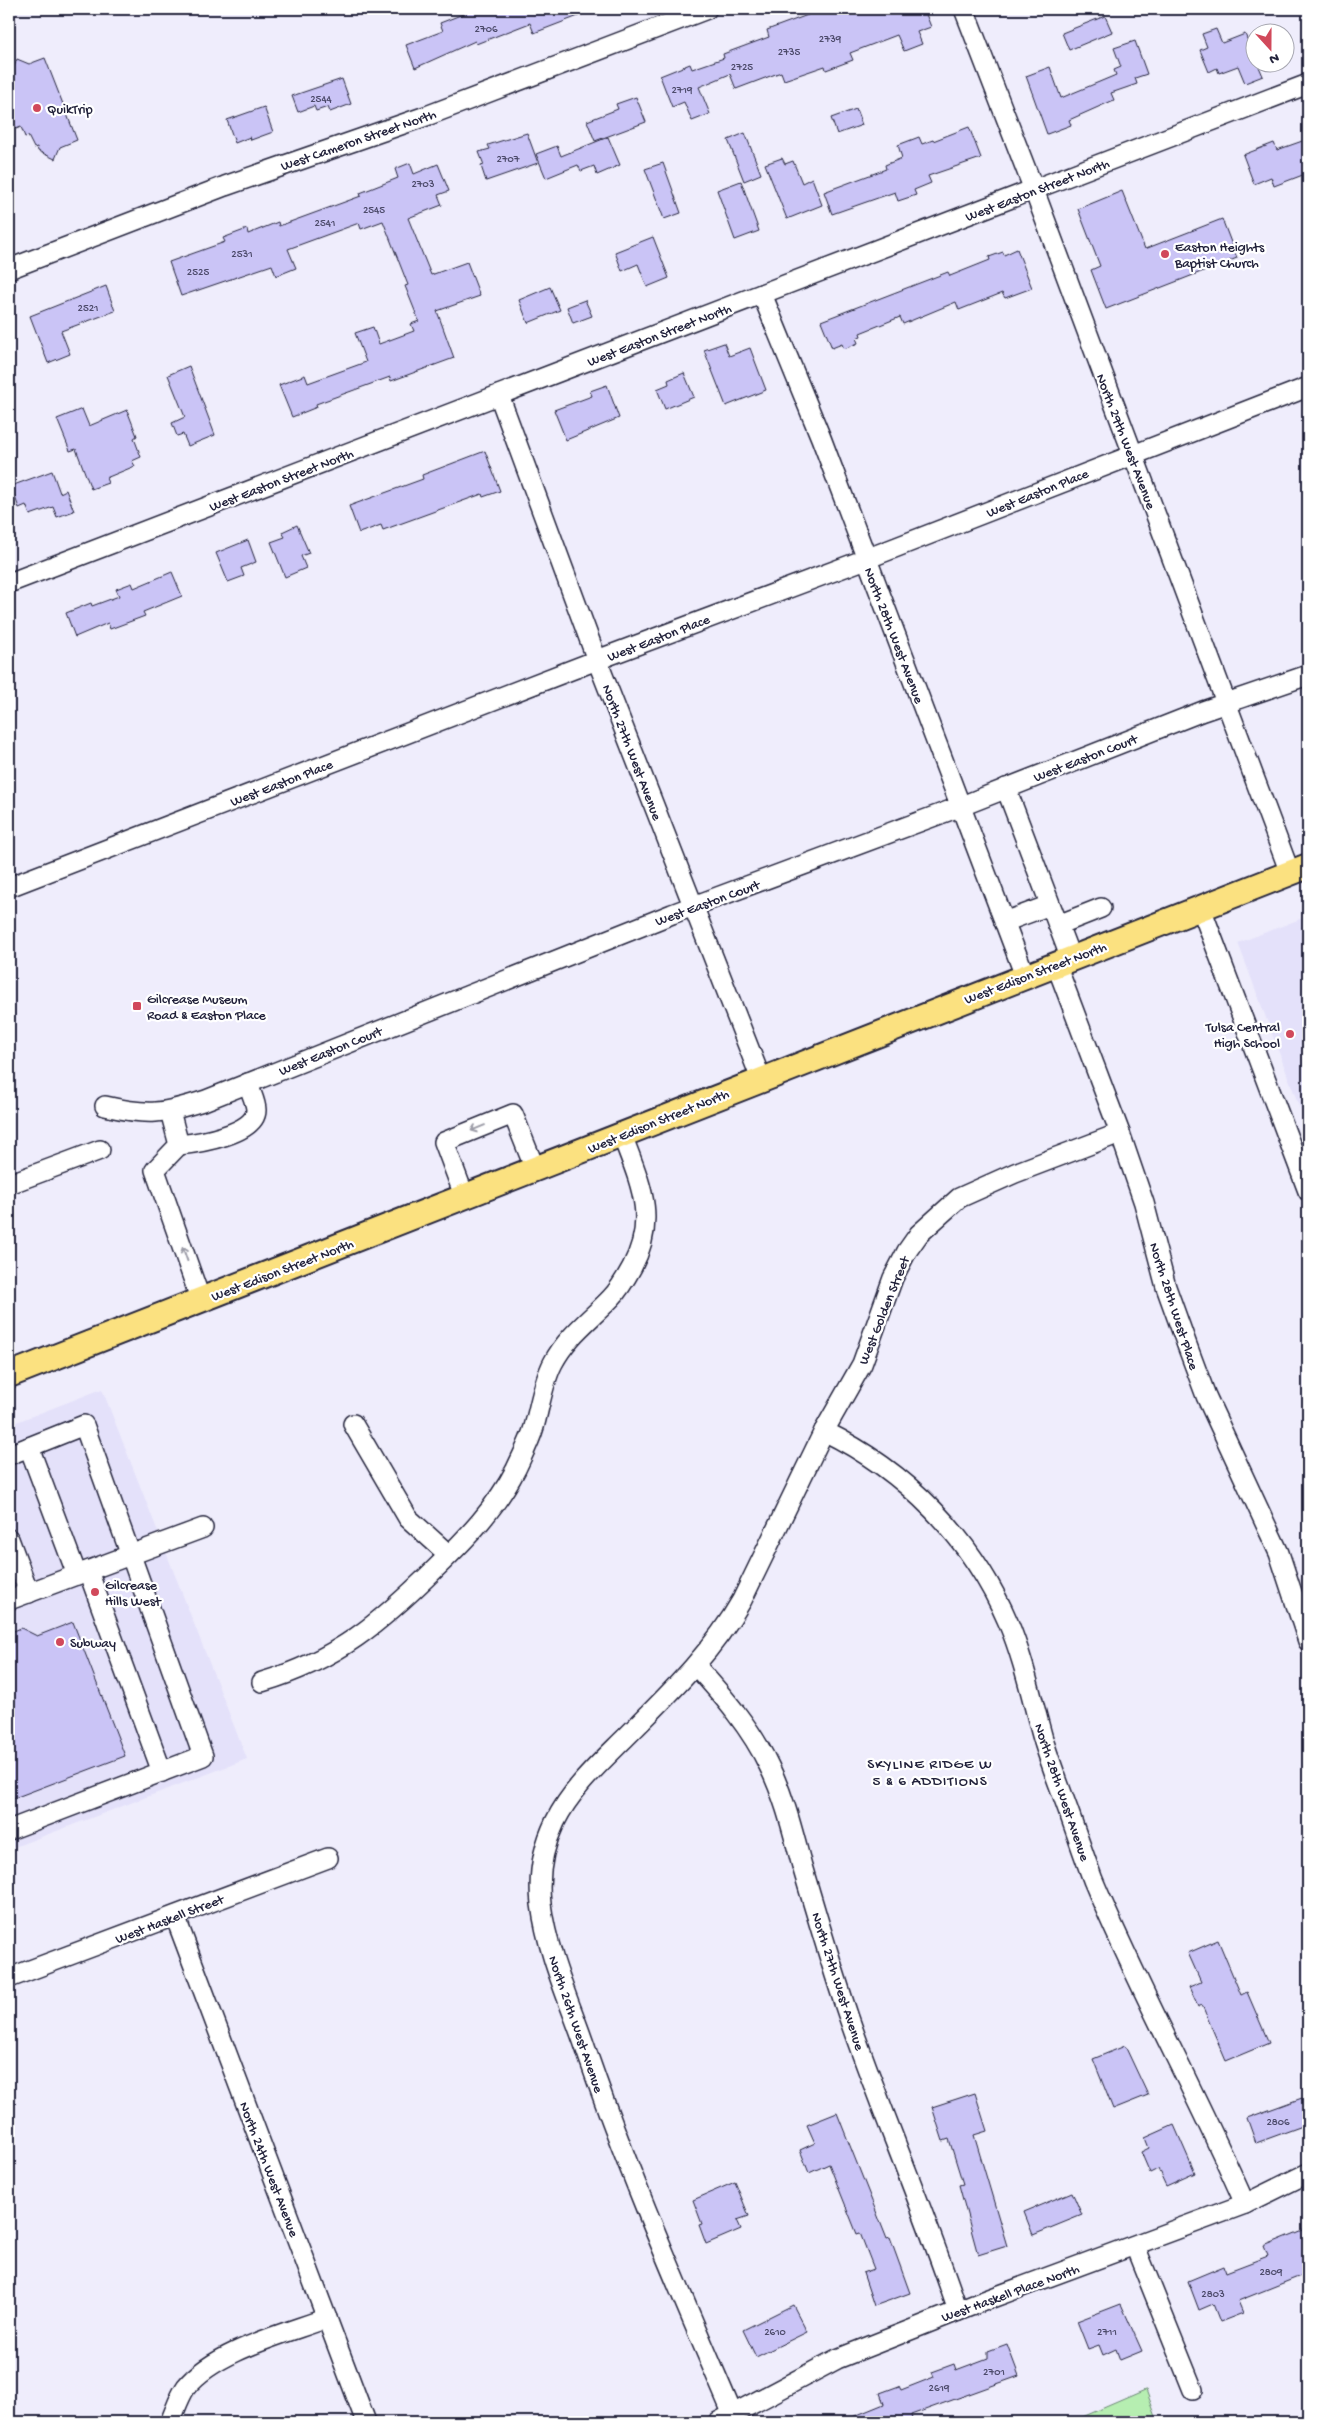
<svg xmlns="http://www.w3.org/2000/svg" width="1317" height="2431" font-family="'Gochi Hand',sans-serif">
<rect width="100%" height="100%" fill="#efedfc"/>
<filter id="ink" filterUnits="userSpaceOnUse"><feTurbulence type="fractalNoise" baseFrequency=".02" numOctaves="2"/><feDisplacementMap in="SourceGraphic" scale="10" xChannelSelector="R" yChannelSelector="G"/><feConvolveMatrix kernelMatrix="1 2 1 2 8 2 1 2 1" color-interpolation-filters="sRGB"/></filter>
<g filter="url(#ink)">
<g fill="#e4e1fa">
<polygon points="1308,916 1308,1130 1238,943"/>
<polygon points="102,1389 247,1759 9,1849 9,1425"/>
</g>
<polygon fill="#b6eeb1" stroke="#6c8876" points="1146,2390 1158,2422 1071,2422 1145,2390"/>
<g fill="#cac4f6" stroke="#22223b">
<polygon points="476,9 593,9 594,10 534,33 530,23 476,44 475,41 415,68 406,45 443,31 440,23"/>
<polygon points="824,9 924,9 931,27 917,32 922,44 904,51 897,35 850,53 853,60 826,70 825,66 784,80 781,72 736,89 730,74 699,87 710,114 692,121 684,102 672,107 660,76 690,64 692,69 724,58 723,54 769,37 767,30"/>
<polygon points="1105,16 1112,32 1069,50 1062,33"/>
<polygon points="1216,29 1222,43 1245,34 1254,56 1254,62 1257,62 1263,76 1245,83 1238,66 1219,73 1217,68 1209,72 1200,50 1207,47 1202,34"/>
<polygon points="1135,41 1147,74 1135,78 1137,84 1111,93 1114,100 1069,120 1071,125 1047,134 1026,76 1050,67 1061,98 1116,75 1114,70 1121,67 1114,48"/>
<polygon points="45,58 77,140 60,147 55,159 38,151 37,147 34,148 28,136 25,137 21,127 16,129 9,109 9,73 12,71 17,59 29,64"/>
<polygon points="342,79 351,104 330,112 328,107 316,111 314,106 298,112 292,96"/>
<polygon points="636,97 646,122 595,141 587,121 618,109 616,104"/>
<polygon points="264,107 273,132 251,140 250,137 235,143 227,120"/>
<polygon points="856,109 862,125 837,134 831,118"/>
<polygon points="969,127 981,158 928,176 931,183 914,190 916,195 898,201 895,192 832,214 824,192 886,169 885,165 902,158 898,145 919,137 922,144 933,140 933,141"/>
<polygon points="527,133 538,163 486,181 481,166 484,165 479,152 490,149 488,145"/>
<polygon points="745,133 761,174 744,181 728,140"/>
<polygon points="608,137 620,165 597,175 594,166 581,171 578,165 546,178 536,154 557,146 561,156"/>
<polygon points="1308,139 1308,173 1274,186 1271,177 1254,184 1243,155 1274,143 1277,150"/>
<polygon points="782,158 785,164 793,161 802,183 812,178 822,205 787,219 765,164"/>
<polygon points="410,163 414,174 438,164 449,191 438,195 442,205 408,218 431,275 467,262 480,296 437,311 454,358 391,381 390,377 316,404 317,407 292,417 279,385 305,375 308,383 366,362 355,333 373,327 379,344 414,331 411,324 419,321 405,286 408,285 383,221 361,229 359,223 288,249 296,268 276,276 272,265 181,296 169,262 225,242 223,238 247,229 248,234 278,222 279,226 361,196 360,193 398,178 395,169"/>
<polygon points="663,163 681,213 664,219 645,169"/>
<polygon points="741,181 759,231 735,240 717,190"/>
<polygon points="1122,191 1145,249 1222,219 1237,258 1106,309 1091,270 1100,266 1078,209"/>
<polygon points="653,237 669,278 647,287 638,264 622,271 615,252"/>
<polygon points="1017,249 1032,288 1005,298 1002,293 959,310 956,302 903,324 900,317 860,333 861,336 856,338 858,343 844,349 842,344 832,348 821,321 948,272 950,276 990,260 989,257 1003,252 1004,255"/>
<polygon points="106,286 115,311 61,331 70,354 48,363 30,316"/>
<polygon points="550,287 560,310 528,323 519,300"/>
<polygon points="585,300 592,316 573,323 567,307"/>
<polygon points="724,343 729,356 750,348 766,390 726,406 704,350"/>
<polygon points="189,366 215,435 188,446 183,434 177,436 172,423 185,417 168,375"/>
<polygon points="684,373 694,397 665,409 657,389 669,384 668,380"/>
<polygon points="607,385 619,418 566,440 554,410 592,396 590,391"/>
<polygon points="82,409 89,426 127,410 137,436 134,438 141,457 132,461 135,466 106,478 108,483 91,489 76,449 70,451 57,419"/>
<polygon points="485,451 500,491 483,497 482,494 383,530 381,525 359,533 349,506 423,479 422,475"/>
<polygon points="52,471 60,493 66,490 74,511 57,517 53,507 30,515 26,505 19,508 11,486"/>
<polygon points="297,525 309,553 301,556 306,568 285,577 271,542 285,537 282,532"/>
<polygon points="248,540 256,562 241,568 244,576 228,582 216,553"/>
<polygon points="172,572 182,596 143,612 145,616 110,629 108,623 75,637 66,613 91,603 92,606 119,596 116,589 132,583 134,588"/>
<polygon points="73,1622 125,1756 9,1800 9,1633 21,1628 37,1636"/>
<polygon points="1218,1940 1241,1995 1247,1992 1269,2043 1226,2061 1202,2005 1198,2007 1189,1987 1201,1982 1188,1953"/>
<polygon points="1125,2046 1148,2095 1113,2109 1093,2059"/>
<polygon points="975,2093 987,2131 974,2135 1007,2246 978,2255 959,2185 963,2184 949,2139 943,2141 932,2107"/>
<polygon points="1302,2098 1308,2114 1308,2124 1256,2143 1247,2118"/>
<polygon points="837,2113 887,2239 890,2238 910,2293 874,2306 863,2273 874,2269 860,2233 857,2234 829,2164 809,2173 800,2150 815,2143 807,2125"/>
<polygon points="1174,2125 1195,2173 1166,2186 1158,2169 1150,2173 1141,2152 1149,2148 1145,2138"/>
<polygon points="735,2182 749,2216 737,2220 741,2229 706,2244 699,2225 702,2224 693,2200"/>
<polygon points="1072,2192 1082,2215 1033,2235 1024,2212"/>
<polygon points="1308,2228 1308,2273 1238,2301 1243,2313 1220,2322 1213,2304 1199,2310 1188,2281 1224,2266 1226,2272 1268,2256 1264,2246"/>
<polygon points="1121,2304 1142,2351 1120,2360 1116,2349 1103,2355 1099,2345 1088,2349 1077,2321"/>
<polygon points="793,2305 807,2332 756,2357 743,2330"/>
<polygon points="1007,2344 1019,2376 911,2415 912,2419 903,2422 840,2422 884,2404 880,2393 899,2386 901,2390 934,2377 932,2372 954,2364 956,2370 988,2358 988,2351"/>
</g>
<g fill="none" stroke-linecap="round" stroke-linejoin="round">
<g stroke="#22223b" stroke-width="22">
<g id="minor">
<polyline points="964,9 1034,190 1290,873"/>
<polyline points="9,269 225,186 429,115 707,9"/>
<polyline points="762,294 821,438 1025,976"/>
<polyline points="499,395 597,660 761,1079"/>
<polyline points="9,583 1308,84"/>
<polyline points="1006,788 1071,959"/>
<polyline points="9,887 597,660 866,559 1308,387"/>
<polyline points="1201,908 1308,1191"/>
<polyline points="1004,922 1050,905"/>
<polyline points="1058,925 1101,908"/>
<polyline points="1056,964 1120,1133 1144,1203 1166,1287 1188,1348 1206,1396 1279,1553 1308,1641"/>
<path d="M105 1106C149 1116 162 1114 206 1100L672 914 959 807 1203 711 1308 675"/>
<polyline points="170,1111 179,1145 155,1170 201,1301"/>
<path d="M179 1145C198 1143 256 1134 256 1110 256 1102 250 1091 248 1083"/>
<polyline points="9,1184 100,1150"/>
<polyline points="465,1198 444,1142 513,1114 535,1169"/>
<polyline points="353,1424 408,1518 449,1555"/>
<path d="M824 1431C906 1471 972 1538 1008 1622 1024 1660 1032 1700 1043 1739 1050 1762 1059 1785 1067 1807 1076 1832 1084 1856 1093 1880 1139 1990 1197 2094 1245 2204"/>
<polyline points="29,1447 77,1575"/>
<polyline points="9,1455 84,1425 203,1756 9,1830"/>
<polyline points="9,1539 29,1593"/>
<polyline points="88,1571 162,1772"/>
<polyline points="9,1600 203,1528"/>
<path d="M696 1666C724 1697 751 1728 769 1766 785 1798 793 1833 802 1866 817 1917 832 1968 849 2018 883 2116 925 2212 958 2311"/>
<path d="M262 1682C337 1660 381 1622 436 1568 467 1538 496 1508 516 1469 522 1456 530 1441 534 1427 540 1406 543 1382 553 1363 567 1336 590 1320 611 1298 619 1290 626 1278 632 1267 658 1218 640 1183 622 1135"/>
<polyline points="175,1916 366,2422"/>
<polyline points="9,1978 328,1858"/>
<polyline points="1135,2246 1193,2390"/>
<path d="M733 2415C680 2291 626 2168 583 2041 567 1996 547 1951 541 1904 538 1876 543 1847 555 1822 571 1789 600 1763 626 1737 669 1694 712 1653 742 1600L824 1431 862 1364 893 1278 907 1251 919 1234 959 1198 1015 1173 1120 1133"/>
<path d="M170 2422C175 2411 179 2397 186 2387 215 2351 284 2334 327 2318"/>
<polyline points="718,2422 837,2359 981,2302 1245,2204 1308,2173"/>
</g>
</g>
<g stroke="#22223b" stroke-width="28">
<polyline id="major" points="9,1375 1308,866"/>
</g>
<use href="#minor" stroke="#fff" stroke-width="19"/>
<use href="#major" stroke="#fbe180" stroke-width="24"/>
</g>
<defs><path id="oneway-shaft" d="M-6 0H5M1.5-3L5.5 0L1.5 3" fill="none" stroke-width="1.6" stroke-linecap="round" stroke-linejoin="round" transform="scale(1.25)"/></defs>
<g stroke="#9c9ca7">
<use href="#oneway-shaft" transform="translate(478 1128) rotate(158)"/>
<use href="#oneway-shaft" transform="translate(185 1254) rotate(-109)"/>
</g>
</g>
<g fill="#d1495b" stroke="#fff" stroke-width="2">
<circle cx="37" cy="108" r="5"/>
<circle cx="1165" cy="254" r="5"/>
<rect x="132" y="1001" width="10" height="10" rx="2.5"/>
<circle cx="1290" cy="1034" r="5"/>
<circle cx="95" cy="1592" r="5"/>
<circle cx="60" cy="1642" r="5"/>
</g>
<g text-anchor="middle" stroke-width="4.5" stroke-linejoin="round" paint-order="stroke">
<g font-size="11" fill="#4c4a6a">
<text x="486" y="32">2706</text>
<text x="830" y="42">2739</text>
<text x="789" y="55">2735</text>
<text x="742" y="70">2725</text>
<text x="682" y="93">2719</text>
<text x="321" y="102">2544</text>
<text x="508" y="162">2707</text>
<text x="423" y="187">2703</text>
<text x="374" y="213">2545</text>
<text x="325" y="226">2541</text>
<text x="242" y="257">2531</text>
<text x="198" y="275">2525</text>
<text x="88" y="311">2521</text>
<text x="1278" y="2125">2806</text>
<text x="1271" y="2275">2809</text>
<text x="1213" y="2297">2803</text>
<text x="775" y="2335">2610</text>
<text x="1107" y="2335">2711</text>
<text x="994" y="2375">2701</text>
<text x="939" y="2391">2619</text>
</g>
<g font-size="14" fill="#22223b" stroke="#fff" text-anchor="start">
<text x="47" y="113">QuikTrip</text>
<text x="1175" y="251">Easton Heights<tspan x="1175" dy="16">Baptist Church</tspan></text>
<text x="147" y="1003">Gilcrease Museum<tspan x="147" dy="16">Road &amp; Easton Place</tspan></text>
<text x="1280" y="1031" text-anchor="end">Tulsa Central<tspan x="1280" dy="16">High School</tspan></text>
<text x="105" y="1589">Gilcrease<tspan x="105" dy="16">Hills West</tspan></text>
<text x="70" y="1647">Subway</text>
</g>
<g font-size="14" fill="#22223b" stroke="#fff">
<text transform="translate(358 139) rotate(-19)" y="5">West Cameron Street North</text>
<text transform="translate(1037 189) rotate(-21)" y="5">West Easton Street North</text>
<text transform="translate(659 334) rotate(-21)" y="5">West Easton Street North</text>
<text transform="translate(1127 441) rotate(69)" y="5">North 29th West Avenue</text>
<text transform="translate(281 479) rotate(-21)" y="5">West Easton Street North</text>
<text transform="translate(1037 492) rotate(-22)" y="5">West Easton Place</text>
<text transform="translate(895 635) rotate(69)" y="5">North 28th West Avenue</text>
<text transform="translate(658 637) rotate(-21)" y="5">West Easton Place</text>
<text transform="translate(633 752) rotate(69)" y="5">North 27th West Avenue</text>
<text transform="translate(1085 757) rotate(-21)" y="5">West Easton Court</text>
<text transform="translate(281 782) rotate(-21)" y="5">West Easton Place</text>
<text transform="translate(707 902) rotate(-20)" y="5">West Easton Court</text>
<text transform="translate(1035 972) rotate(-21)" y="5">West Edison Street North</text>
<text transform="translate(330 1050) rotate(-22)" y="5">West Easton Court</text>
<text transform="translate(658 1120) rotate(-22)" y="5">West Edison Street North</text>
<text transform="translate(282 1269) rotate(-21)" y="5">West Edison Street North</text>
<text transform="translate(1175 1306) rotate(72)" y="5">North 28th West Place</text>
<text transform="translate(883 1310) rotate(-68)" y="5">West Golden Street</text>
<text transform="translate(1063 1792) rotate(71)" y="5">North 28th West Avenue</text>
<text transform="translate(169 1918) rotate(-21)" y="5">West Haskell Street</text>
<text transform="translate(839 1981) rotate(72)" y="5">North 27th West Avenue</text>
<text transform="translate(577 2024) rotate(71)" y="5">North 26th West Avenue</text>
<text transform="translate(270 2169) rotate(69)" y="5">North 24th West Avenue</text>
<text transform="translate(1010 2292) rotate(-20)" y="5">West Haskell Place North</text>
</g>
<g font-size="15" letter-spacing="1" fill="#22223b" stroke="#fff">
<text x="930" y="1768">SKYLINE RIDGE W<tspan x="930" dy="17">5 &amp; 6 ADDITIONS</tspan></text>
</g>
</g>
<rect width="1317" height="2431" fill="none" stroke="#fff" stroke-width="30"/>
<rect x="15" y="15" width="1287" height="2401" fill="none" stroke="#22223b" stroke-width="2" filter="url(#ink)"/>
<g transform="translate(1270 48) rotate(159)"><circle r="24" fill="#ffffff" stroke="#a7a7b1"/>
<path d="M0-4L9 19L0 12L-9 19Z" fill="#d1495b"/>
<text y="-8" font-size="14" font-weight="bold" text-anchor="middle" fill="#22223b">N</text>
</g>
</svg>
